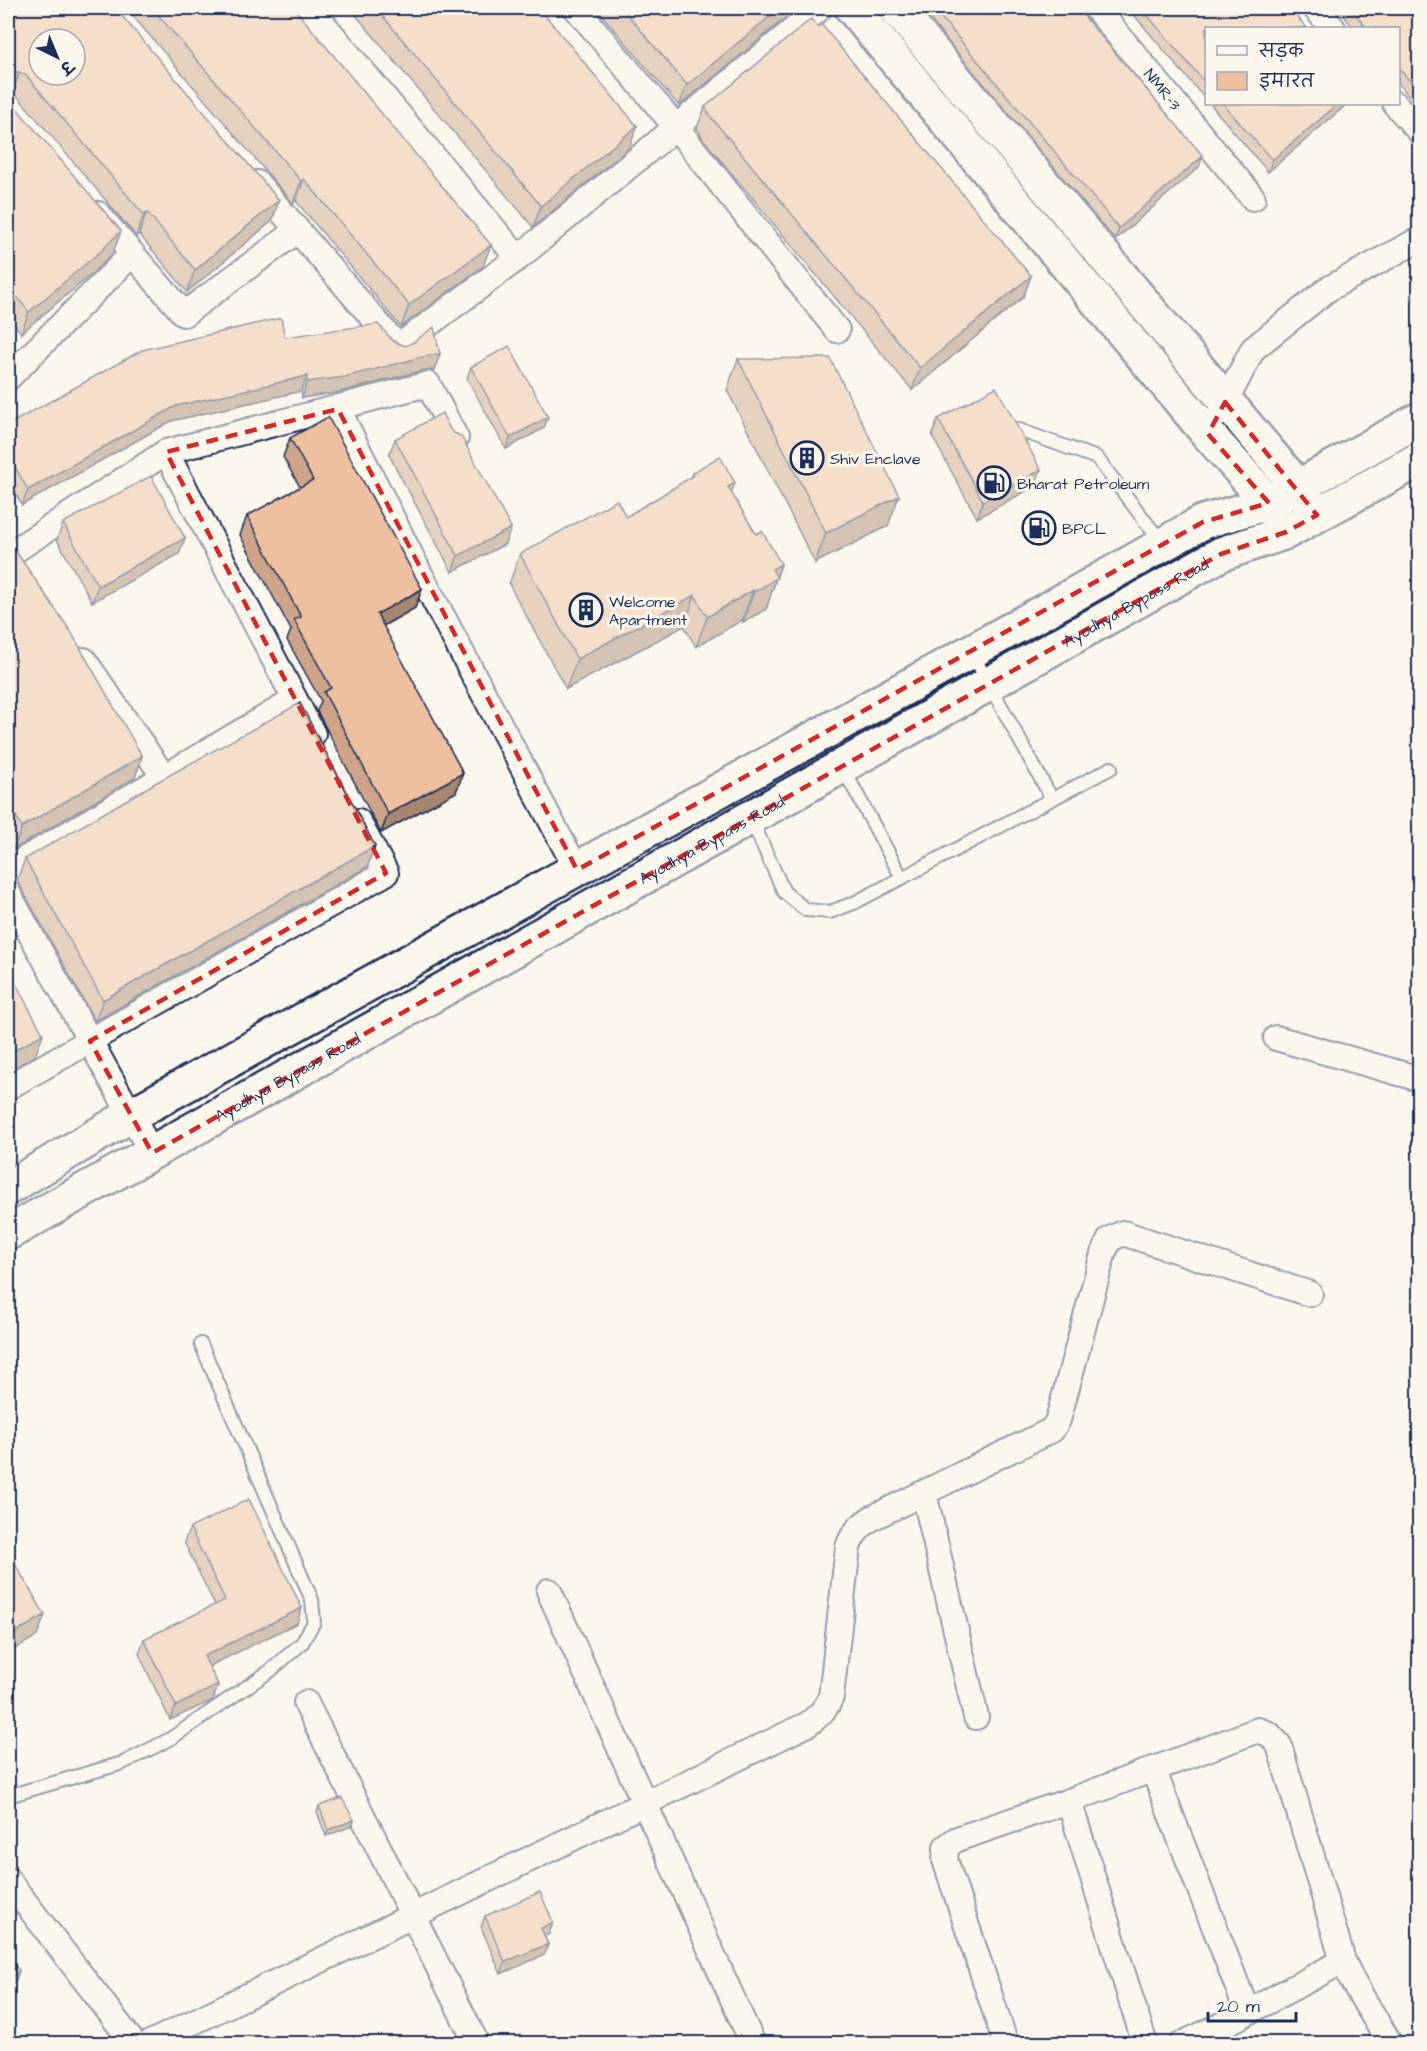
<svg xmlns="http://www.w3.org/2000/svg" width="1427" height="2051" font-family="'Architects Daughter','Playpen Sans Deva',sans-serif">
<rect width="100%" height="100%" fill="#fbf7ec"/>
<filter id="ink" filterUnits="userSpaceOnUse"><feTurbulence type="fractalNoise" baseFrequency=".0167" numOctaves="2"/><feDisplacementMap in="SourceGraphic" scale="12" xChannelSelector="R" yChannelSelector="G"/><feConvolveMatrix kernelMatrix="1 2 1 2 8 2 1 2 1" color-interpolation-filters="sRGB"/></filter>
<g filter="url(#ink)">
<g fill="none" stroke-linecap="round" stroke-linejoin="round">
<g stroke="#1b2f5e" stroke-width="16">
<g id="lane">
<polyline points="1016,429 1097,458 1162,543"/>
<polyline points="972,653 1052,799"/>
<polyline points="843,768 902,878"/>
<polyline points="751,819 784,892 806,910 830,912 854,903 1111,768"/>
<polyline points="8,1796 123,1763 170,1739 270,1671 302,1643 314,1622 312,1600 201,1344"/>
</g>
</g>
<g stroke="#1b2f5e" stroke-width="28">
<g id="street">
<polyline points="310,8 518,258"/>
<polyline points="576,8 675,126 837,330"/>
<path id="s1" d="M1096 8 1253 198"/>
<polyline points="1315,8 1333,28"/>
<polyline points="1395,104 1420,132"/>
<polyline points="257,183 398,347 518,258 820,8"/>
<polyline points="98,214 184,314 297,231"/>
<polyline points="8,378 132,254"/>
<polyline points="338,409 418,570 577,870"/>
<polyline points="1219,414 1253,349 1328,289 1420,239"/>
<polyline points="166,452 313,734"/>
<polyline points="11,553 166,452 428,384 456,438"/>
<polyline points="84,660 164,777"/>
<polyline points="8,869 295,700"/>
<polyline points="8,893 152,1153"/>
<polyline points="1276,1038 1420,1079"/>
<polyline points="8,1087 386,873 358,821"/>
<polyline points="924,1493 976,1717"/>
<polyline points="549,1591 753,2044"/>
<polyline points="306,1703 477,2044"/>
<polyline points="1153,1769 1247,2011"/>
<polyline points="1069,1801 1145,2044"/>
<polyline points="8,1880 134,2044"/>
<path d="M148 2044 808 1724C819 1716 826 1709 831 1697L848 1547C853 1533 860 1526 872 1518L1052 1430 1058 1420 1103 1254 1110 1239 1123 1233 1310 1294"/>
<polyline points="1006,2044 945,1860 946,1847 957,1839 1069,1801 1258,1730 1269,1734 1279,1745 1343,1961 1353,1982 1390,2044"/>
<polyline points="1182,2044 1237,2018 1343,1961"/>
</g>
</g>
<g stroke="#1b2f5e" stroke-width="38">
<g id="secondary">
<polyline points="852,8 1208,434 1269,503 1282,525"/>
<polyline points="896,8 1298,487 1314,511"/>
</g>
</g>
<g stroke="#1b2f5e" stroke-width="38">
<g id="primary">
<polyline points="8,1188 131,1115 1050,608 1203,522 1269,503 1420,419"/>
<path id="s2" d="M8 1233 1221 554 1286 532 1420 459"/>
</g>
</g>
<use href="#lane" stroke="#fbf7ec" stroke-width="12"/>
<use href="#street" stroke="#fbf7ec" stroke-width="24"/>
<use href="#secondary" stroke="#fbf7ec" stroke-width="33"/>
<use href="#primary" stroke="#fbf7ec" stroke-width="33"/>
</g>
<g fill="#cea589" stroke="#1b2f5e" stroke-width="1.5">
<polygon points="8,8 279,200 272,221 187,292 139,234 136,236 19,98 12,93 8,93"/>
<polygon points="126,8 294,8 483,266 401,327 296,201 293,203"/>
<polygon points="350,8 539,8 630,147 533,227"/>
<polygon points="596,8 789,8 785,18 679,106"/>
<polygon points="920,8 1077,8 1199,167 1115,240"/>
<polygon points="1128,8 1289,8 1206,28 1206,100"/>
<polygon points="1337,8 1419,8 1419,108 1398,83 1398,28 1354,28"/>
<polygon points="8,98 113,253 94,272 21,333 8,317"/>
<polygon points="1210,104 1347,104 1268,172"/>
<polygon points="705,107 1031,276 1023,297 912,390 703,139 697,128"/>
<polygon points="285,337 393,341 405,346 440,354 434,370 424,370 340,392 302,398 301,391 171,421 22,505 8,479 8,425"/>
<polygon points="738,359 888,526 815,563 727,390"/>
<polygon points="471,367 544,428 506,449 467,378"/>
<polygon points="938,419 1035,486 977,518 932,436"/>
<polygon points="290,438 422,589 415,608 383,626 463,773 456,792 381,833 317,711 321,701 287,640 291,630 240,535 247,516 300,487 283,457"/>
<polygon points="395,439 505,544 452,572 389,455"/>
<polygon points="692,473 731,494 756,534 781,564 766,609 743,622 742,620 696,647 684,626 566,689 509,584 520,554 626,517 690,478"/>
<polygon points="63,523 185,538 179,554 92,602 57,540"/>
<polygon points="8,540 142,756 135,778 14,849 8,837"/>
<polygon points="375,846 367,867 95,1021 17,880 25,859"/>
<polygon points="190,1528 297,1623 209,1666 218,1685 213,1700 170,1720 139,1654 144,1639 215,1605 184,1542"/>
<polygon points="319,1806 354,1820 352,1826 326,1836 317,1812"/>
<polygon points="485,1916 553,1922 549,1934 544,1936 548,1944 544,1955 501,1974 481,1927"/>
</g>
<g fill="#a7866f" stroke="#1b2f5e" stroke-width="1.5">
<polygon points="780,8 789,8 785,18 679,106 687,85"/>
<polygon points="14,72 20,72 12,93 8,93 8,74"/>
<polygon points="1338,104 1347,104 1268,172 1272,160"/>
<polygon points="637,126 630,147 533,227 541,206"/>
<polygon points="1203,156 1199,167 1115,240 1119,228"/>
<polygon points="304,179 296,201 293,203 301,181"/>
<polygon points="279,200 272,221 187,292 195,270"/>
<polygon points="147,212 139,234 136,236 144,215"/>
<polygon points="121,231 113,253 94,272 21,333 29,312"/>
<polygon points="491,245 483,266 401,327 409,305"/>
<polygon points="1031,276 1023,297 912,390 920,368"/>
<polygon points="440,354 434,370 424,370 340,392 302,398 307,382 430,355"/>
<polygon points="307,376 301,391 171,421 22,505 28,490 176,406"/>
<polygon points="548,417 544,428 506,449 510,438"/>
<polygon points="1041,470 1035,486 977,518 983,501"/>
<polygon points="735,483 724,513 728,487"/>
<polygon points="899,496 888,526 815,563 826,533"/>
<polygon points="511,528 505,544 452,572 458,556"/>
<polygon points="185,538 179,554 92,602 98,586"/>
<polygon points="781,564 766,609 743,622 754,592 772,569"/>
<polygon points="422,589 415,608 370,633 377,614"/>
<polygon points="753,590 742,620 696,647 707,617"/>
<polygon points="695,595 684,626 566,689 577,659"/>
<polygon points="142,756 135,778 14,849 22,827"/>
<polygon points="463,773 456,792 381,833 388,814"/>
<polygon points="375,846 367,867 95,1021 103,1000"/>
<polygon points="43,1034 35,1056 8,1071 8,1054"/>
<polygon points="12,1545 8,1556 8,1547"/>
<polygon points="302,1608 297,1623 199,1671 204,1656"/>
<polygon points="45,1615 37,1636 8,1653 8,1637"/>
<polygon points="218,1685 213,1700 170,1720 176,1706"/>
<polygon points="354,1820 352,1826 326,1836 328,1830"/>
<polygon points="553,1922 549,1934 537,1939 541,1928"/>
<polygon points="548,1944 544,1955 501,1974 505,1962"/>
<polygon points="19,1971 15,1983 8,1987 8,1979"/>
</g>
<g fill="#efc09f" stroke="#1b2f5e" stroke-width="1.5" fill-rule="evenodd">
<path d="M8 8H115L279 200 195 270 147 212 144 215 27 76 20 72H14L8 74ZM39 39H75V75H39Z"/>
<polygon points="152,8 294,8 491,245 409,305 304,179 301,181"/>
<polygon points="376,8 539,8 637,126 541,206"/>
<polygon points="622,8 780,8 687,85"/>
<polygon points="933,8 1077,8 1203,156 1119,228"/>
<polygon points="1141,8 1289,8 1307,28 1206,28 1206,84"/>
<polygon points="1350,8 1419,8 1419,92 1398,67 1398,28 1367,28"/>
<polygon points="811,19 818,27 821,24 1031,276 920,368 711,117 705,107"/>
<polygon points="8,98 121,231 102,250 29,312 8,286"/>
<polygon points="1223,104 1338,104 1272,160"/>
<polygon points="281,318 285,337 378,324 393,341 405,346 412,343 434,327 440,354 430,355 345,377 307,382 307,376 176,406 28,490 8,454 8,425 142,350"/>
<polygon points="509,346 548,417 510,438 471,367"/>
<polygon points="830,358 899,496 826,533 738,359"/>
<polygon points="996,387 1041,470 983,501 938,419"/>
<polygon points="442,413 450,429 454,433 461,436 511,528 458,556 395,439"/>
<polygon points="328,417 422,589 377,614 463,773 388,814 324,692 331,688 294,620 301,617 247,516 313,480 290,438"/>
<polygon points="720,456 735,483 728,487 756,534 762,531 781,564 772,569 777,578 754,592 753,590 707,617 695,595 577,659 520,554 617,500 626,517 693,476 692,473"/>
<polygon points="151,476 185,538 98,586 63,523"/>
<polygon points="8,540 71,632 142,756 22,827 8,802"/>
<polygon points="300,703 375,846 103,1000 25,859 157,782"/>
<polygon points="8,969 43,1034 8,1054"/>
<polygon points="249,1499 302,1608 204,1656 218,1685 176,1706 144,1639 225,1600 190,1528"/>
<polygon points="8,1538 12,1545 8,1547"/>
<polygon points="8,1552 45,1615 8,1637"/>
<polygon points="342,1798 354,1820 328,1830 319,1806"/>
<polygon points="540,1892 553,1922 541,1928 548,1944 505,1962 485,1916"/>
<polygon points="8,1954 19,1971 8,1979"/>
</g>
</g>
<path d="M0 0H1427V2051H0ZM1225 402 1317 515 1286 532 1221 554 152 1153 90 1041 386 873 166 452 338 409 577 870 1203 522 1269 503 1208 434Z" fill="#fbf7ec" fill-opacity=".55" fill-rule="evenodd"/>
<path fill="none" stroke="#d62828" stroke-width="4.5" stroke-dasharray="12 8" stroke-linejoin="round" d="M1225 402 1317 515 1286 532 1221 554 152 1153 90 1041 386 873 166 452 338 409 577 870 1203 522 1269 503 1208 434Z"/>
<defs>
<g id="building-ring" transform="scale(1.725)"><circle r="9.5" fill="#fbf7ec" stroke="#1b2f5e" stroke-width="1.5"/><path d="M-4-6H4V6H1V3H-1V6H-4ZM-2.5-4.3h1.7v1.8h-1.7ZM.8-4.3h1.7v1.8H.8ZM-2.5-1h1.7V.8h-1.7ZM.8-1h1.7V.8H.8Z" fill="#1b2f5e"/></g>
<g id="fuel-ring" transform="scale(1.725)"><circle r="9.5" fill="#fbf7ec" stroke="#1b2f5e" stroke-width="1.5"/><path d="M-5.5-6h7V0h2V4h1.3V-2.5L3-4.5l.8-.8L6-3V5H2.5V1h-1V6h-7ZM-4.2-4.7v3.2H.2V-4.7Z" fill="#1b2f5e"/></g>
</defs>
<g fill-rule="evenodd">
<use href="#building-ring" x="807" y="458"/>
<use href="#fuel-ring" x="994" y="483"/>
<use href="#fuel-ring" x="1039" y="528"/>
<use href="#building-ring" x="586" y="610"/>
</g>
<g text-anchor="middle" stroke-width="6" stroke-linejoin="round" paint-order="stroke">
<g font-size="16" fill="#1b2f5e" stroke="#fbf7ec">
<text dy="6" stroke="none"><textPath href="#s1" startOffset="105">NMR-3</textPath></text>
<text dy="6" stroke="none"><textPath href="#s2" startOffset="1292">Ayodhya Bypass Road</textPath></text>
<text dy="6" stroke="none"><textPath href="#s2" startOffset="806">Ayodhya Bypass Road</textPath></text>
<text dy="6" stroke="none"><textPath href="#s2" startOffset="320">Ayodhya Bypass Road</textPath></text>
</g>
<g font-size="16" fill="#1b2f5e" stroke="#fbf7ec" text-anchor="start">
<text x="830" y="464">Shiv Enclave</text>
<text x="1017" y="489">Bharat Petroleum</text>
<text x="1062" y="534">BPCL</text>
<text x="609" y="607">Welcome<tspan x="609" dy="18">Apartment</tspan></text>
</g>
</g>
<rect width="1427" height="2051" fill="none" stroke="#fbf7ec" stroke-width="30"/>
<rect x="15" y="15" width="1397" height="2021" fill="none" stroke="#1b2f5e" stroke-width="2" filter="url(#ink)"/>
<rect x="1205" y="27" width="195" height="78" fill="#fbf7ec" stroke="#a1a7b3" stroke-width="1.5"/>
<rect x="1217" y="46" width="30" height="9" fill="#fbf7ec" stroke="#a1a7b3" stroke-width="1.5"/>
<text x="1259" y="57" font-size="18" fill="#1b2f5e">सड़क</text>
<rect x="1217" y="72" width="30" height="18" fill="#efc09f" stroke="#a1a7b3" stroke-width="1.5"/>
<text x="1259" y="87" font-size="18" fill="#1b2f5e">इमारत</text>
<g transform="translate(57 57) rotate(137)"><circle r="28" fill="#fbf7ec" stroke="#a1a7b3" stroke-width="1.5"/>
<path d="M0-4.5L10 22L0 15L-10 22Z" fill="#1b2f5e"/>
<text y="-9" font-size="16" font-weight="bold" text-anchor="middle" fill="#1b2f5e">उ</text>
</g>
<path d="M1208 2012v9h88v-9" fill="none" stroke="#1b2f5e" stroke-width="3"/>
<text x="1217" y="2012" font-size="18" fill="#1b2f5e" stroke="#fbf7ec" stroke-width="4.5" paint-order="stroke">20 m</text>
</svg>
